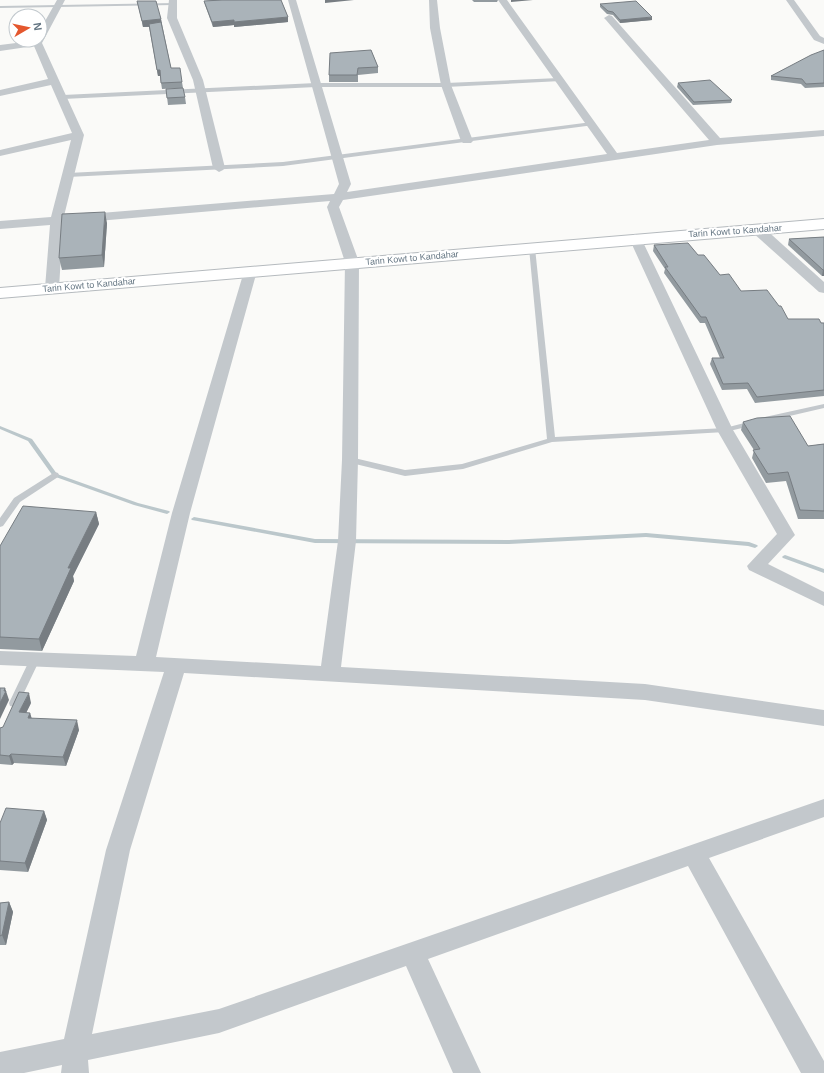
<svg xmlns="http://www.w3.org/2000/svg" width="824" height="1073" font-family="Helvetica,sans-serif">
<rect width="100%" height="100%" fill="#fafaf8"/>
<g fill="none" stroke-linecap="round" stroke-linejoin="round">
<g fill="#bbc7cb" fill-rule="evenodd">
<polygon points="0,426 32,439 57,474 138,503 169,511 170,512 167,514 134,505 53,476 28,441 0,429"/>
<polygon points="194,517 315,539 509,540 646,533 749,542 757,545 758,546 755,548 748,546 646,537 509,544 315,543 192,520 191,519"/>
<polygon points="785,555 824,569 824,573 783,558 782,557 783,556"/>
</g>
<g stroke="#b5babe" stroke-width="2">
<polygon id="primary" points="824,219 824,229 0,298 0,288"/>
</g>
<g fill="#c3c8cc" fill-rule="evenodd">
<polygon points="175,3 173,5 0,8 0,6"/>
<polygon points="559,78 562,80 561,81 446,87 316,87 63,99 60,97 63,95 316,83 446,83"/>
<polygon points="592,122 595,124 594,125 283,166 68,177 65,175 68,173 283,162"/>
<polygon points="532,246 535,248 555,437 725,428 752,421 756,423 755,425 725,432 552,442 463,469 405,476 347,462 346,460 350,457 405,470 462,464 547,439 529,248"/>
<polygon points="824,404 824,408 768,421 764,419 765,417"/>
<polygon points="55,472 58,473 59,475 58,477 20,502 3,526 0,527 0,518 14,498"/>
<polygon points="35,655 39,656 40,659 19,703 18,706 14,707 10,706 9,703 30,659 31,656"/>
</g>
<g fill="#c3c8cc" fill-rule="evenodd">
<polygon points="57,0 65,0 42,43 84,135 64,216 334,194 339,184 288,0 296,0 351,184 347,192 607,154 498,0 507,0 617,153 709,140 606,20 604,18 609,15 612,16 720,138 824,130 824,136 717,145 343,200 339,207 359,262 358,460 356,541 341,667 645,684 824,710 824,726 645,700 184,673 130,850 92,1034 219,1009 824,799 824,817 709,858 824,1061 824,1073 801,1073 688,866 428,959 481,1073 453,1073 406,966 219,1033 88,1060 89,1073 61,1073 62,1065 24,1073 0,1073 0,1052 64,1039 106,850 164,672 0,665 0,651 136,656 172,513 245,268 255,268 257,271 190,513 156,657 321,666 338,541 342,460 345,262 327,207 330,201 63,224 59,288 57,291 47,291 45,288 50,225 0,229 0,221 51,217 71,140 0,156 0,150 72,133 51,85 0,96 0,90 48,79 34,46 0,51 0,45 40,40 40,30"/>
<polygon points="169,0 177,0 177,18 203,80 225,168 223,170 219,172 213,168 193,80 167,18"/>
<polygon points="429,0 437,0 440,28 451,85 473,141 471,143 463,143 461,141 441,85 430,28"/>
<polygon points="786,0 794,0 820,36 824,38 824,44 814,40"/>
<polygon points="757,225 762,226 824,282 824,293 819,292 752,232 751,229 752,226"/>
<polygon points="635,234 641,238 733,430 795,535 768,564 824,592 824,606 749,570 747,566 777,534 717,430 629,238"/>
</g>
<use href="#primary" fill="#fff" fill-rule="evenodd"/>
</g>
<g fill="#929a9f">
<polygon points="212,0 281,0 288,17 288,22 234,27 234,25 213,27 205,5 204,1 213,0"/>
<polygon points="472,0 498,0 497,2 474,2"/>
<polygon points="137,1 161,19 171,68 182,82 183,88 162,89 160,76 158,76 149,27 143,27"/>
<polygon points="600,4 652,20 620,23 613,15 607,14 600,7"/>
<polygon points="371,50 378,67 378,73 358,75 358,82 329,82 329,75"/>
<polygon points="824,50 824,87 805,88 801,84 771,80 771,76"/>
<polygon points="678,83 732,100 731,103 693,105 677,87"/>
<polygon points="166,89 185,97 186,104 168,105"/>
<polygon points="107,223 104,267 62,270 59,258"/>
<polygon points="824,237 824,276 822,276 788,245 789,239"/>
<polygon points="654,245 698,255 720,275 741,291 788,319 824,323 824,396 755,403 747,389 722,390 710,364 712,358 720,358 705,323 700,323 664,273 665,269 653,251"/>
<polygon points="743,422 808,446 824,444 824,519 798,519 786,481 766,483 752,458 754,450 741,430"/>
<polygon points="96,512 99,524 73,576 74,581 42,651 0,649 0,546"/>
<polygon points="31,703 26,713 30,713 31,718 79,730 66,766 14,763 12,765 0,764 0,728 3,727"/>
<polygon points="44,811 47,820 28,872 0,870 0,823"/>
<polygon points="9,902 13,912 6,945 0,945 0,903"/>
</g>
<g fill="#777d82">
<polygon points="325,0 354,0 325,3"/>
<polygon points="511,0 533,0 511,2"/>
<polygon points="288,17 288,22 234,27 234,22"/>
<polygon points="652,17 652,20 620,23 620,20"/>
<polygon points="161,19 162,26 143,27 142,21"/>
<polygon points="234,20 234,25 213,27 212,22"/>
<polygon points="157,70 160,70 160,76 158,76"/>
<polygon points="105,212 107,223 104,267 102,255"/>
<polygon points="823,270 824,270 824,276 822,276"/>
<polygon points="96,512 99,524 73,576 74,581 42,651 39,639 68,568"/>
<polygon points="5,688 9,700 0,719 0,703"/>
<polygon points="29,693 31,703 22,721 19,712"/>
<polygon points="30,713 33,722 28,718"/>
<polygon points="77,720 79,730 66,766 63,757"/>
<polygon points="11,754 14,763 12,765 9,756"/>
<polygon points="44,811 47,820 28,872 25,863"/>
<polygon points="9,902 13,912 6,945 2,935"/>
</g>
<g fill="#aab3b9" stroke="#777d82">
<polygon points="222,0 281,0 288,17 234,22 234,20 212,22 204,1"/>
<polygon points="137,1 156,1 161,19 142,21"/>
<polygon points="636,1 652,17 620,20 613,12 608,11 600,4"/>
<polygon points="161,22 171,68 180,68 182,82 161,83 160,70 157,70 149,24"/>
<polygon points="371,50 378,67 358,68 357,75 329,75 330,53"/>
<polygon points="824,50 824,83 806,84 802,79 771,76 811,55"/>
<polygon points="710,80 732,100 694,102 678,83"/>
<polygon points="183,88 185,97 167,98 166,89"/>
<polygon points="105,212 102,255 59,258 62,214"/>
<polygon points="824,237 824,270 823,270 789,239"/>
<polygon points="688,243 698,255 704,255 720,275 729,274 741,291 767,290 779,306 781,306 788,319 819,319 821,323 824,323 824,390 757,397 748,383 723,384 712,358 724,358 706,317 701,317 665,267 668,267 654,245"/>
<polygon points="790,416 808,446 824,444 824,511 800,510 788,472 768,474 753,450 760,449 743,422 757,418"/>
<polygon points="23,506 96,512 68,568 71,568 39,639 0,637 0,546"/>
<polygon points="0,688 5,688 4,691 6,691 0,703"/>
<polygon points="19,692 29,693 19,712 30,713 28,718 77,720 63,757 11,754 9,756 0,755 0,728 3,727"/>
<polygon points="6,808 44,811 25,863 0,861 0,823"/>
<polygon points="9,902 2,935 0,936 0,903"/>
</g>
<g text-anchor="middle" stroke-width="4" stroke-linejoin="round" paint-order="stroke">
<g font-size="9" fill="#657683" stroke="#fff">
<text transform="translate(735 231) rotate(-4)" y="3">Tarin Kowt to Kandahar</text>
<text transform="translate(412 258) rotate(-5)" y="3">Tarin Kowt to Kandahar</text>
<text transform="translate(89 285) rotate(-5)" y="3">Tarin Kowt to Kandahar</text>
</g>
</g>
<g transform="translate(28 28) rotate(81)"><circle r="19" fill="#ffffff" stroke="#c1c8cd"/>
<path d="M0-3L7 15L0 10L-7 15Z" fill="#e4572e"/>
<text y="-6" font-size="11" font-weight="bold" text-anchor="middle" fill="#657683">N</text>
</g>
</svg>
